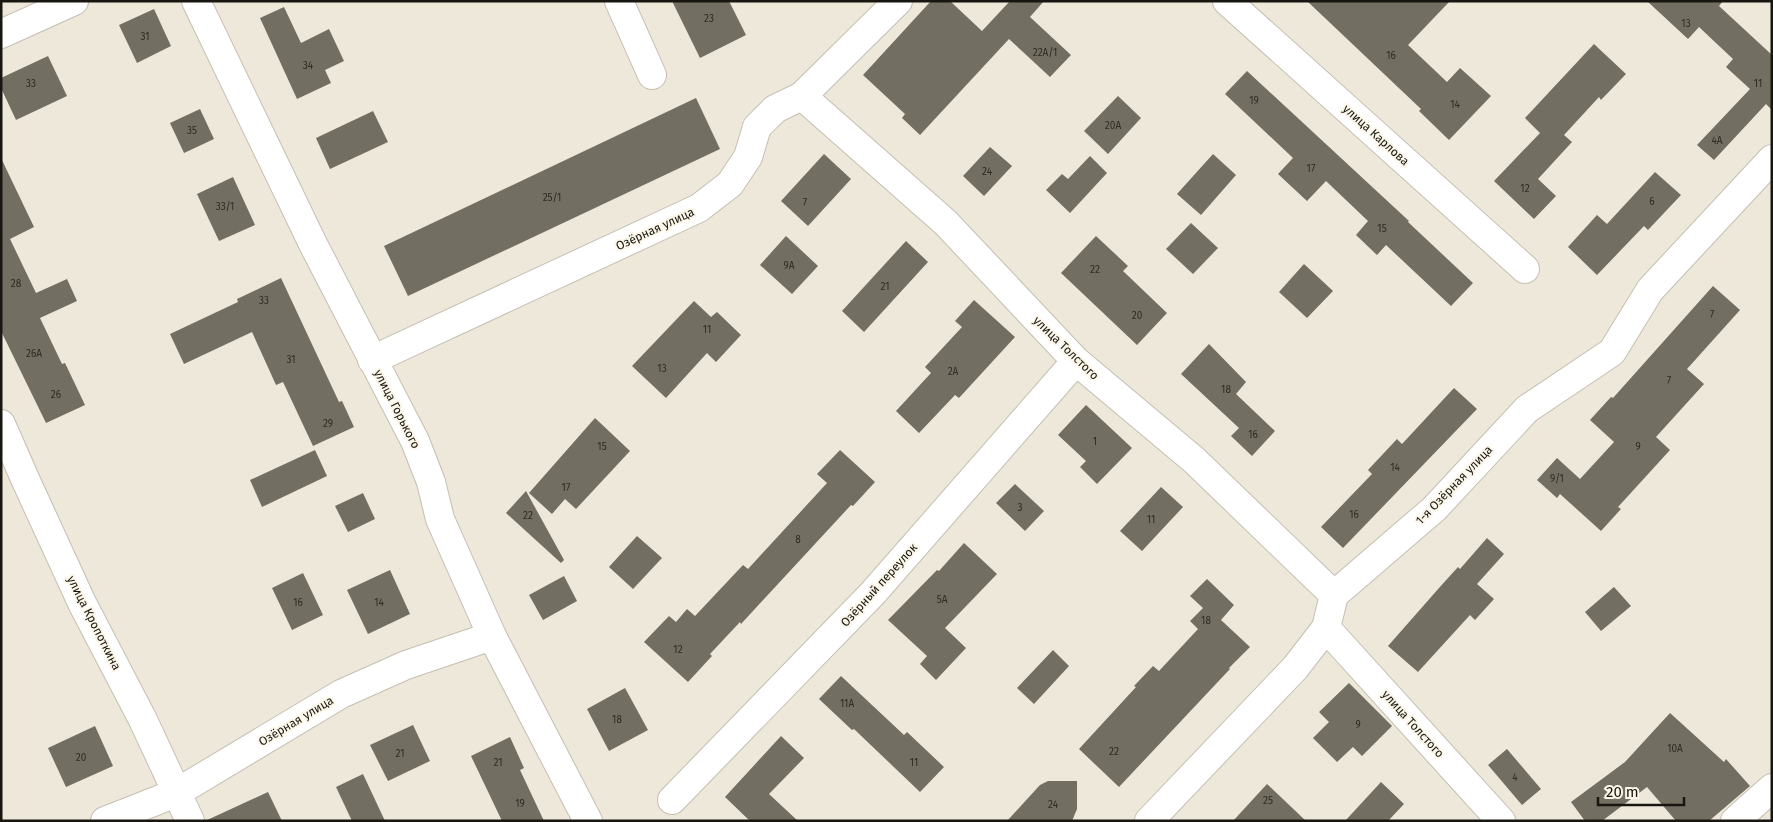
<svg xmlns="http://www.w3.org/2000/svg" width="1773" height="822" font-family="'Fira Sans',sans-serif">
<rect width="100%" height="100%" fill="#eee8da"/>
<g fill="#736e62">
<polygon points="672,1 729,1 746,35 700,58"/>
<polygon points="931,1 950,1 982,31 1010,1 1044,1 1030,17 1071,55 1050,77 1009,39 920,135 902,118 905,114 863,75"/>
<polygon points="1307,1 1450,1 1408,45 1447,82 1460,68 1491,96 1449,140 1419,111 1421,109"/>
<polygon points="1647,1 1723,1 1719,6 1772,55 1772,110 1766,104 1714,160 1697,145 1750,89 1726,67 1733,59 1699,27 1688,39"/>
<polygon points="284,7 301,43 329,29 344,61 325,70 331,83 297,99 260,18"/>
<polygon points="154,9 171,46 137,63 119,25"/>
<polygon points="1594,44 1626,74 1601,100 1599,97 1564,135 1572,142 1538,179 1556,196 1534,219 1494,181 1540,133 1525,118"/>
<polygon points="48,56 67,96 16,120 1,88 1,78"/>
<polygon points="1247,71 1409,221 1408,222 1473,283 1451,306 1386,245 1377,255 1356,235 1368,221 1326,181 1307,201 1278,174 1293,158 1225,94"/>
<polygon points="1118,96 1141,118 1108,154 1084,131"/>
<polygon points="696,98 720,149 408,296 384,246"/>
<polygon points="200,109 214,139 184,153 170,123"/>
<polygon points="373,111 388,142 330,169 316,138"/>
<polygon points="990,147 1012,166 984,196 963,176"/>
<polygon points="824,154 851,179 808,226 781,201"/>
<polygon points="1213,154 1236,175 1201,215 1177,194"/>
<polygon points="1090,156 1107,173 1070,213 1046,190 1062,174 1068,179"/>
<polygon points="1,158 34,227 10,239 36,293 67,279 77,301 40,318 62,364 65,363 85,405 46,423 1,331"/>
<polygon points="1655,172 1681,195 1648,230 1644,226 1597,275 1568,247 1597,215 1607,224"/>
<polygon points="233,177 255,225 219,241 197,194"/>
<polygon points="1191,223 1218,248 1193,274 1166,249"/>
<polygon points="786,236 818,266 792,294 760,265"/>
<polygon points="1096,236 1128,266 1123,271 1167,313 1137,345 1061,273"/>
<polygon points="906,241 928,262 864,332 842,311"/>
<polygon points="1304,264 1333,291 1307,318 1279,292"/>
<polygon points="281,278 339,402 342,401 354,427 313,446 283,382 276,385 252,332 184,364 170,334 238,302 237,299"/>
<polygon points="1713,286 1740,310 1687,369 1704,384 1656,437 1670,450 1618,507 1621,509 1601,531 1560,494 1557,498 1537,480 1557,458 1580,479 1614,442 1590,420 1611,397 1613,398"/>
<polygon points="974,300 1015,337 959,398 955,395 919,433 896,411 931,373 925,367 962,327 955,321"/>
<polygon points="694,301 711,317 717,312 741,335 716,362 707,353 666,398 632,366"/>
<polygon points="1209,344 1246,382 1236,394 1275,431 1252,456 1231,436 1239,428 1181,374"/>
<polygon points="1454,388 1477,409 1343,548 1321,527 1372,474 1368,470 1397,439 1402,444"/>
<polygon points="1086,405 1132,448 1097,484 1080,467 1086,461 1058,435"/>
<polygon points="595,418 630,451 576,509 565,499 552,514 529,493"/>
<polygon points="315,450 327,476 262,507 250,480"/>
<polygon points="840,450 875,482 853,506 851,505 741,624 740,622 710,654 712,656 688,682 644,642 669,616 676,622 687,609 695,616 743,565 748,569 827,483 817,474"/>
<polygon points="1015,484 1044,511 1025,531 996,503"/>
<polygon points="1161,487 1183,507 1142,551 1120,531"/>
<polygon points="526,491 564,560 561,563 506,513"/>
<polygon points="363,493 375,519 348,532 335,506"/>
<polygon points="637,536 662,558 633,589 609,567"/>
<polygon points="1487,538 1504,554 1477,584 1494,599 1475,620 1470,615 1418,672 1388,646 1439,588 1458,567 1460,569"/>
<polygon points="964,543 997,574 945,628 966,648 936,680 920,664 927,656 888,620 937,570 939,571"/>
<polygon points="390,570 410,614 368,634 347,590"/>
<polygon points="303,573 323,615 292,630 272,588"/>
<polygon points="564,576 577,601 543,620 529,595"/>
<polygon points="1207,579 1234,605 1221,620 1250,647 1229,668 1230,669 1119,787 1079,749 1136,687 1134,686 1153,666 1159,671 1198,629 1190,621 1203,608 1190,596"/>
<polygon points="1614,587 1631,606 1601,631 1585,612"/>
<polygon points="1053,650 1069,666 1034,704 1017,688"/>
<polygon points="841,676 904,735 907,732 944,767 920,792 854,729 852,730 819,699"/>
<polygon points="1349,683 1392,726 1362,756 1353,747 1337,762 1313,738 1329,722 1319,712"/>
<polygon points="625,688 648,730 609,751 587,709"/>
<polygon points="1670,713 1724,762 1726,759 1750,786 1709,821 1676,821 1647,787 1602,821 1585,821 1571,802 1625,762"/>
<polygon points="413,725 430,761 388,781 370,745"/>
<polygon points="95,726 113,766 66,787 48,748"/>
<polygon points="781,736 804,758 769,794 798,821 750,821 725,797"/>
<polygon points="510,737 524,768 520,770 544,821 502,821 471,756"/>
<polygon points="1507,749 1541,789 1522,805 1488,765"/>
<polygon points="363,774 385,821 352,821 336,787"/>
<polygon points="1048,781 1077,781 1077,809 1072,821 1007,821 1040,785"/>
<polygon points="1381,782 1404,804 1388,821 1345,821"/>
<polygon points="1267,784 1306,821 1233,821"/>
<polygon points="268,792 282,821 205,821"/>
</g>
<g fill="none" stroke-linecap="round" stroke-linejoin="round">
<g stroke="#c4bfb2" stroke-width="30">
<g id="minor">
<polyline points="196,1 313,244 415,441 431,482 440,519 492,636 588,821"/>
<polyline points="619,1 652,75"/>
<polyline points="1227,1 1525,269"/>
<polyline points="1,34 74,1"/>
<polyline points="802,96 946,223 1076,361 1194,460 1334,595"/>
<polyline points="372,360 699,208 730,184 748,157 757,127 775,109 802,96 898,1"/>
<polyline points="1,424 26,481 82,603 143,720 190,821"/>
<polyline points="1326,628 1501,821"/>
<polyline points="672,800 873,593 1076,361"/>
<polyline points="105,821 176,793 341,694 406,665 492,636"/>
<polyline points="1149,821 1295,668 1326,628 1334,595 1434,509 1527,409 1612,352 1650,290 1772,159"/>
<polyline points="1735,821 1772,788"/>
</g>
</g>
<use href="#minor" stroke="#fff" stroke-width="28"/>
</g>
<g text-anchor="middle" stroke-width="4" stroke-linejoin="round" paint-order="stroke">
<g font-size="10" fill="#2f2c25">
<text x="709" y="22">23</text>
<text x="1686" y="27">13</text>
<text x="145" y="40">31</text>
<text x="1045" y="56">22А/1</text>
<text x="1391" y="59">16</text>
<text x="308" y="69">34</text>
<text x="31" y="87">33</text>
<text x="1758" y="87">11</text>
<text x="1254" y="104">19</text>
<text x="1455" y="108">14</text>
<text x="1113" y="129">20А</text>
<text x="192" y="134">35</text>
<text x="1717" y="144">4А</text>
<text x="1311" y="172">17</text>
<text x="987" y="175">24</text>
<text x="1525" y="192">12</text>
<text x="552" y="201">25/1</text>
<text x="1652" y="205">6</text>
<text x="805" y="206">7</text>
<text x="225" y="210">33/1</text>
<text x="1382" y="232">15</text>
<text x="789" y="269">9А</text>
<text x="1095" y="273">22</text>
<text x="16" y="287">28</text>
<text x="885" y="290">21</text>
<text x="264" y="304">33</text>
<text x="1712" y="318">7</text>
<text x="1137" y="319">20</text>
<text x="707" y="333">11</text>
<text x="34" y="357">26А</text>
<text x="291" y="363">31</text>
<text x="662" y="372">13</text>
<text x="953" y="375">2А</text>
<text x="1669" y="384">7</text>
<text x="1226" y="393">18</text>
<text x="56" y="398">26</text>
<text x="328" y="427">29</text>
<text x="1253" y="438">16</text>
<text x="1095" y="445">1</text>
<text x="602" y="450">15</text>
<text x="1638" y="450">9</text>
<text x="1395" y="471">14</text>
<text x="1557" y="482">9/1</text>
<text x="566" y="491">17</text>
<text x="1020" y="511">3</text>
<text x="1354" y="518">16</text>
<text x="528" y="519">22</text>
<text x="1151" y="523">11</text>
<text x="798" y="543">8</text>
<text x="942" y="603">5А</text>
<text x="298" y="606">16</text>
<text x="379" y="606">14</text>
<text x="1206" y="624">18</text>
<text x="678" y="653">12</text>
<text x="847" y="707">11А</text>
<text x="617" y="723">18</text>
<text x="1358" y="728">9</text>
<text x="1675" y="752">10А</text>
<text x="1114" y="755">22</text>
<text x="400" y="757">21</text>
<text x="81" y="761">20</text>
<text x="498" y="766">21</text>
<text x="914" y="766">11</text>
<text x="1515" y="781">4</text>
<text x="1268" y="804">25</text>
<text x="520" y="807">19</text>
<text x="1053" y="808">24</text>
</g>
<g font-size="12" fill="#181611" stroke="#fbf6e8">
<text transform="translate(1376 135) rotate(42)" y="4">улица Карлова</text>
<text transform="translate(655 229) rotate(-25)" y="4">Озёрная улица</text>
<text transform="translate(1066 348) rotate(44)" y="4">улица Толстого</text>
<text transform="translate(397 409) rotate(63)" y="4">улица Горького</text>
<text transform="translate(1454 485) rotate(-46)" y="4">1-я Озёрная улица</text>
<text transform="translate(879 585) rotate(-48)" y="4">Озёрный переулок</text>
<text transform="translate(94 623) rotate(63)" y="4">улица Кропоткина</text>
<text transform="translate(296 721) rotate(-31)" y="4">Озёрная улица</text>
<text transform="translate(1413 724) rotate(48)" y="4">улица Толстого</text>
</g>
</g>
<rect width="1773" height="822" fill="none" stroke="#181611" stroke-width="5"/>
<path d="M1598 797v8h86v-8" fill="none" stroke="#181611" stroke-width="2.5"/>
<text x="1606" y="797" font-size="15" fill="#181611" stroke="#fbf6e8" stroke-width="4" paint-order="stroke">20 m</text>
</svg>
